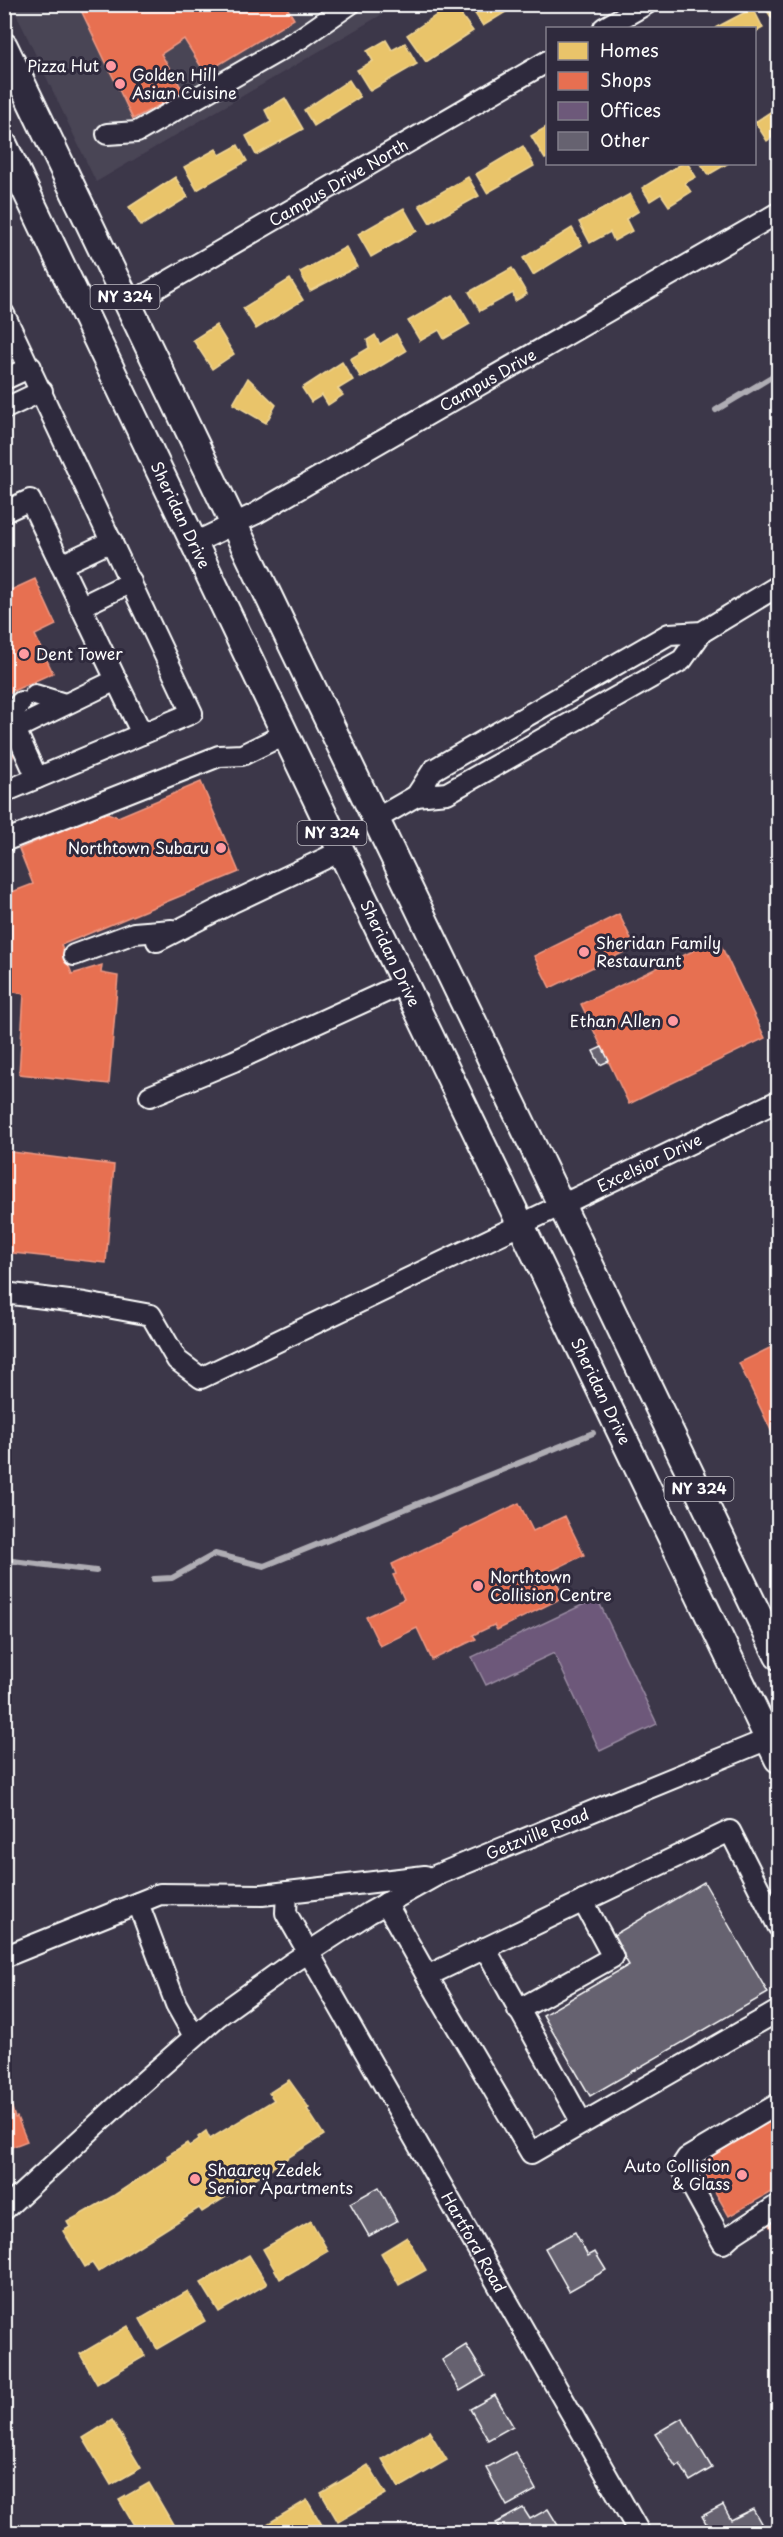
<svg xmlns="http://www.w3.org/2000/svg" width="783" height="2537" font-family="'Playpen Sans',sans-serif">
<rect width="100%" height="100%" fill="#3c3749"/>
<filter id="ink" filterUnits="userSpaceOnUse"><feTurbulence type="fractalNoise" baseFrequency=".0167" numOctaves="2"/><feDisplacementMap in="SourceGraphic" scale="12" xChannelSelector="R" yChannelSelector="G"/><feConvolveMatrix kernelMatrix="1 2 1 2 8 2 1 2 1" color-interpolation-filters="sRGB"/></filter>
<g filter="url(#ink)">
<polygon fill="#494455" points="12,5 398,5 96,182"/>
<g fill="#e9c46a" stroke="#f0d697" stroke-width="1.5">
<polygon points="453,4 473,31 426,62 407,35"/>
<polygon points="480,4 519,4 483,26 472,9"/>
<polygon points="766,4 778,4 778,28 764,6"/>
<polygon points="753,8 763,28 754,33 754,28 715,28"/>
<polygon points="386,40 392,50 405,43 417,64 370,91 357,70 373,61 367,51"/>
<polygon points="349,80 360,97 314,126 304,110"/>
<polygon points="285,98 303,129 256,155 246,136 271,122 265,110"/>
<polygon points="778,107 778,133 767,141 755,122"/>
<polygon points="548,126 548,158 545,159 531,136"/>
<polygon points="238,145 247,161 197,190 184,167 216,149 220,155"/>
<polygon points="523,146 534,166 487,193 476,174"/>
<polygon points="681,164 688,164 696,177 685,183 691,192 669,206 661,194 650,201 642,188"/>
<polygon points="701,164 727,164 708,175"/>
<polygon points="175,177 188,197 141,226 129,207"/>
<polygon points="468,177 479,196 430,223 419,205"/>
<polygon points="630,194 639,211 626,219 632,231 614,241 610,232 590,243 579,222"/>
<polygon points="404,208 417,231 371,257 358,234"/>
<polygon points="572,228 582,245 533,275 523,258"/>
<polygon points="346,247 357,267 310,291 300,272"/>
<polygon points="512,268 527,294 515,301 513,293 480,311 469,292"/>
<polygon points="290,279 303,300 256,329 243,308"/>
<polygon points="453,295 470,324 444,339 439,330 420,341 408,321"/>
<polygon points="216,325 234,354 212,369 193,340"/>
<polygon points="396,334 406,351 361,378 350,359 369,348 367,340 375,335 380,344"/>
<polygon points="342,362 353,380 338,389 343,395 328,405 322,395 311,402 302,388"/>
<polygon points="248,378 276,405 266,423 233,404"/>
<polygon points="289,2080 309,2108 307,2109 324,2135 202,2212 199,2208 98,2272 92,2263 85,2267 63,2231 70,2227 67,2222 113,2196 169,2159 167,2156 187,2143 189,2146 199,2139 198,2137 206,2131 210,2139 274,2100 269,2093"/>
<polygon points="311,2221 328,2251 280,2279 263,2249"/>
<polygon points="407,2237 426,2270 399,2285 381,2253"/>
<polygon points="249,2255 267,2284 219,2312 201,2283"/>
<polygon points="188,2291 205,2321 157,2349 140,2319"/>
<polygon points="128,2326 145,2356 97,2384 80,2354"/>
<polygon points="112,2420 141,2468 111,2485 83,2438"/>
<polygon points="429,2431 447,2460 399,2488 382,2459"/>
<polygon points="368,2465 386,2494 338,2522 321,2493"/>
<polygon points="149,2483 177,2531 174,2532 138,2532 119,2500"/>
<polygon points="307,2500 325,2530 320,2532 262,2532 259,2529"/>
</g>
<g fill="#e76f51" stroke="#ee9a85" stroke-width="1.5">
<polygon points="78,4 285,4 294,19 205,73 184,39 161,54 184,92 133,119"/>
<polygon points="4,576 11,590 35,579 56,625 35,635 53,673 4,695"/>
<polygon points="4,733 14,752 8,773 4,774"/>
<polygon points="201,782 239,872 61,945 72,974 102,965 101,973 118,976 109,1084 19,1074 24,994 5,990 4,992 4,895 33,884 19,849 105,812 118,817"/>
<polygon points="619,914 635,947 550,988 534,956"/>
<polygon points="718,939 765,1038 629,1104 581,1004"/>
<polygon points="4,1151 114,1165 106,1263 4,1252"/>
<polygon points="778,1344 778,1445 739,1363"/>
<polygon points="519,1503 533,1531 565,1516 584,1555 551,1571 564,1597 497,1630 494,1625 473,1635 476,1639 432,1660 417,1628 380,1646 366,1617 404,1599 393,1575 396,1574 392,1564"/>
<polygon points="4,2092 7,2092 15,2118 17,2117 27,2141 4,2150"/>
<polygon points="778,2117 778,2188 729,2216 698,2162"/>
<polygon points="778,2219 778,2241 769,2225"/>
</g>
<polygon fill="#6d597a" stroke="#998ba2" stroke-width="1.5" points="597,1598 657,1724 600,1751 554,1653 486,1685 472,1657"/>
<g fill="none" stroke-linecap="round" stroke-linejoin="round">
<g stroke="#afadb4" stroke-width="6">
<polyline points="716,410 778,373"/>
<polyline points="4,1560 96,1571"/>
<polyline points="154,1579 172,1578 215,1554 264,1566 593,1433"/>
</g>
</g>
<g fill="#666270" stroke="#fff" stroke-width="1.5">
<polygon points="602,1047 609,1061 600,1065 593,1051"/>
<polygon points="704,1882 768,1993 590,2096 543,2015 629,1965 612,1936"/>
<polygon points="379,2187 397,2221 369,2236 350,2203"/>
<polygon points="575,2232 588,2256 595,2252 606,2270 569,2291 545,2248"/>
<polygon points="466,2345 485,2376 460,2391 442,2360"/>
<polygon points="495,2395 513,2426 488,2440 470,2409"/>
<polygon points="682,2418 712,2468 690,2481 680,2464 676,2467 655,2434"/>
<polygon points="515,2452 536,2490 507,2506 486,2468"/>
<polygon points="723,2505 731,2520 753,2509 766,2532 711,2532 702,2516"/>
<polygon points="523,2508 530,2519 548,2509 562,2532 501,2532 496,2523"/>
</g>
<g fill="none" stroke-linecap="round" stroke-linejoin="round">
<g stroke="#fff" stroke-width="24">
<g id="minor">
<polyline points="604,28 646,4"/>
<polyline points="107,134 137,132 301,38 350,4"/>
<path id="s1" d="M129 304 548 61"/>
<polyline points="4,314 192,713 4,792"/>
<polyline points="7,378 31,367"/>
<polyline points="4,409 42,391"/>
<polyline points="4,512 30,500 142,734"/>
<path id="s2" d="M194 543 255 514 778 213"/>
<polyline points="61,565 112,541"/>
<polyline points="80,607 131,582"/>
<polyline points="702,632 669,634 433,770 416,796 447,793 682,660 702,632 778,586"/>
<polyline points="35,695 65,704"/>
<polyline points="15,729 13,712 21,702"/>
<polyline points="37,778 15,729 116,680"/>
<polyline points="376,819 416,796"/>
<polyline points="4,841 219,756 242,755 285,734"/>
<polyline points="157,941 231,903 341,851"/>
<polyline points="74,955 134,933 172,930"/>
<polyline points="150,1096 234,1061 405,983"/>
<path id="s3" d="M4 1293 85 1303 151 1315 177 1360 201 1378 778 1101"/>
<path id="s4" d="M287 1892 286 1913 639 2532"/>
<polyline points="138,1903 176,2004 194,2036"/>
<polyline points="386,1903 427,1976 730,1831 778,1926"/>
<polyline points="485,1948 582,2123"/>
<polyline points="4,1957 160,1894 262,1895 425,1876"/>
<polyline points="427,1976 531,2153 778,2011"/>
<polyline points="518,2010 613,1957 583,1901"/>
<polyline points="778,2104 687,2158 683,2164 683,2170 723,2243 732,2235 778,2205"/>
<path id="s5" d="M4 2210 142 2083 218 2016 292 1963 369 1913 437 1875 778 1735"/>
</g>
</g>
<g stroke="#fff" stroke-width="30">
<g id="major">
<polyline points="4,46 778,1656"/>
<path id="s6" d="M4 145 341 851 778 1759"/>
</g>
</g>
<use href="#minor" stroke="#2f2a3d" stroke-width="20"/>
<use href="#major" stroke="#2f2a3d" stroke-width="26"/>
</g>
</g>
<g fill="#ff9aa2" stroke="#2f2a3d" stroke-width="2">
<circle cx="111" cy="66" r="6"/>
<circle cx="120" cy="84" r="6"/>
<circle cx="24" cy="654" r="6"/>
<circle cx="221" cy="848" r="6"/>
<circle cx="584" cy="952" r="6"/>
<circle cx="673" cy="1021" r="6"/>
<circle cx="478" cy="1586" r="6"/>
<circle cx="742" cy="2175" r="6"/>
<circle cx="195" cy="2179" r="6"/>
</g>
<g text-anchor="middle" stroke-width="6" stroke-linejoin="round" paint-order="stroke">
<g fill="#2f2a3d" stroke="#c1bfc5" stroke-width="1.5">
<rect x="90.5" y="285" width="69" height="24" rx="4.5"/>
<rect x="297.5" y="821" width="69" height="24" rx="4.5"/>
<rect x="664.5" y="1477" width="69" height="24" rx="4.5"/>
</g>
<g font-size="15" font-weight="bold" fill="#fff">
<text x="125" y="302">NY 324</text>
<text x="332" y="838">NY 324</text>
<text x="699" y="1494">NY 324</text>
</g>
<g font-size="16" fill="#fff" stroke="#2f2a3d" text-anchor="start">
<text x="99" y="72" text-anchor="end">Pizza Hut</text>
<text x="132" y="81">Golden Hill<tspan x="132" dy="18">Asian Cuisine</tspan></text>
<text x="36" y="660">Dent Tower</text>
<text x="209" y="854" text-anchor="end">Northtown Subaru</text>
<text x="596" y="949">Sheridan Family<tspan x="596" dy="18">Restaurant</tspan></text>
<text x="661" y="1027" text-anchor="end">Ethan Allen</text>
<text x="490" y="1583">Northtown<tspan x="490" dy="18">Collision Centre</tspan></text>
<text x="730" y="2172" text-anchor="end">Auto Collision<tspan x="730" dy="18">&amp; Glass</tspan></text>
<text x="207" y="2176">Shaarey Zedek<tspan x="207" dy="18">Senior Apartments</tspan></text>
</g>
<g font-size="16" fill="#fff" stroke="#2f2a3d">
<text dy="6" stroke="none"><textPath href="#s1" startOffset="242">Campus Drive North</textPath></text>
<text dy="6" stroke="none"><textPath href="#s2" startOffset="336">Campus Drive</textPath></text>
<text dy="6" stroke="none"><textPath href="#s6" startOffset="410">Sheridan Drive</textPath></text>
<text dy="6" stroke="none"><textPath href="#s6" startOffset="896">Sheridan Drive</textPath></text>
<text dy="6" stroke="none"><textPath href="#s3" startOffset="728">Excelsior Drive</textPath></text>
<text dy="6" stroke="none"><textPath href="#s6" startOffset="1382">Sheridan Drive</textPath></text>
<text dy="6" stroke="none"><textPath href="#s5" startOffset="658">Getzville Road</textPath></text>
<text dy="6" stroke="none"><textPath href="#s4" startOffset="400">Hartford Road</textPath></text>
</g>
</g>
<rect width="783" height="2537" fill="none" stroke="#2f2a3d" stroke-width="24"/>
<rect x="12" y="12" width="759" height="2513" fill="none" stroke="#fff" stroke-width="2" filter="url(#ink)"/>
<rect x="546" y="27" width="210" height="138" fill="#2f2a3d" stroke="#827f8b" stroke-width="1.5"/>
<rect x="558" y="42" width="30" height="18" fill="#e9c46a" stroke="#827f8b" stroke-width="1.5"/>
<text x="600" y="57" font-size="18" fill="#ffffff">Homes</text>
<rect x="558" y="72" width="30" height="18" fill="#e76f51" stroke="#827f8b" stroke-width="1.5"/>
<text x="600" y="87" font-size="18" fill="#ffffff">Shops</text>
<rect x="558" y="102" width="30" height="18" fill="#6d597a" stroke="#827f8b" stroke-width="1.5"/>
<text x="600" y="117" font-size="18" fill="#ffffff">Offices</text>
<rect x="558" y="132" width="30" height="18" fill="#666270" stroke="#827f8b" stroke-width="1.5"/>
<text x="600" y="147" font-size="18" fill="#ffffff">Other</text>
</svg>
